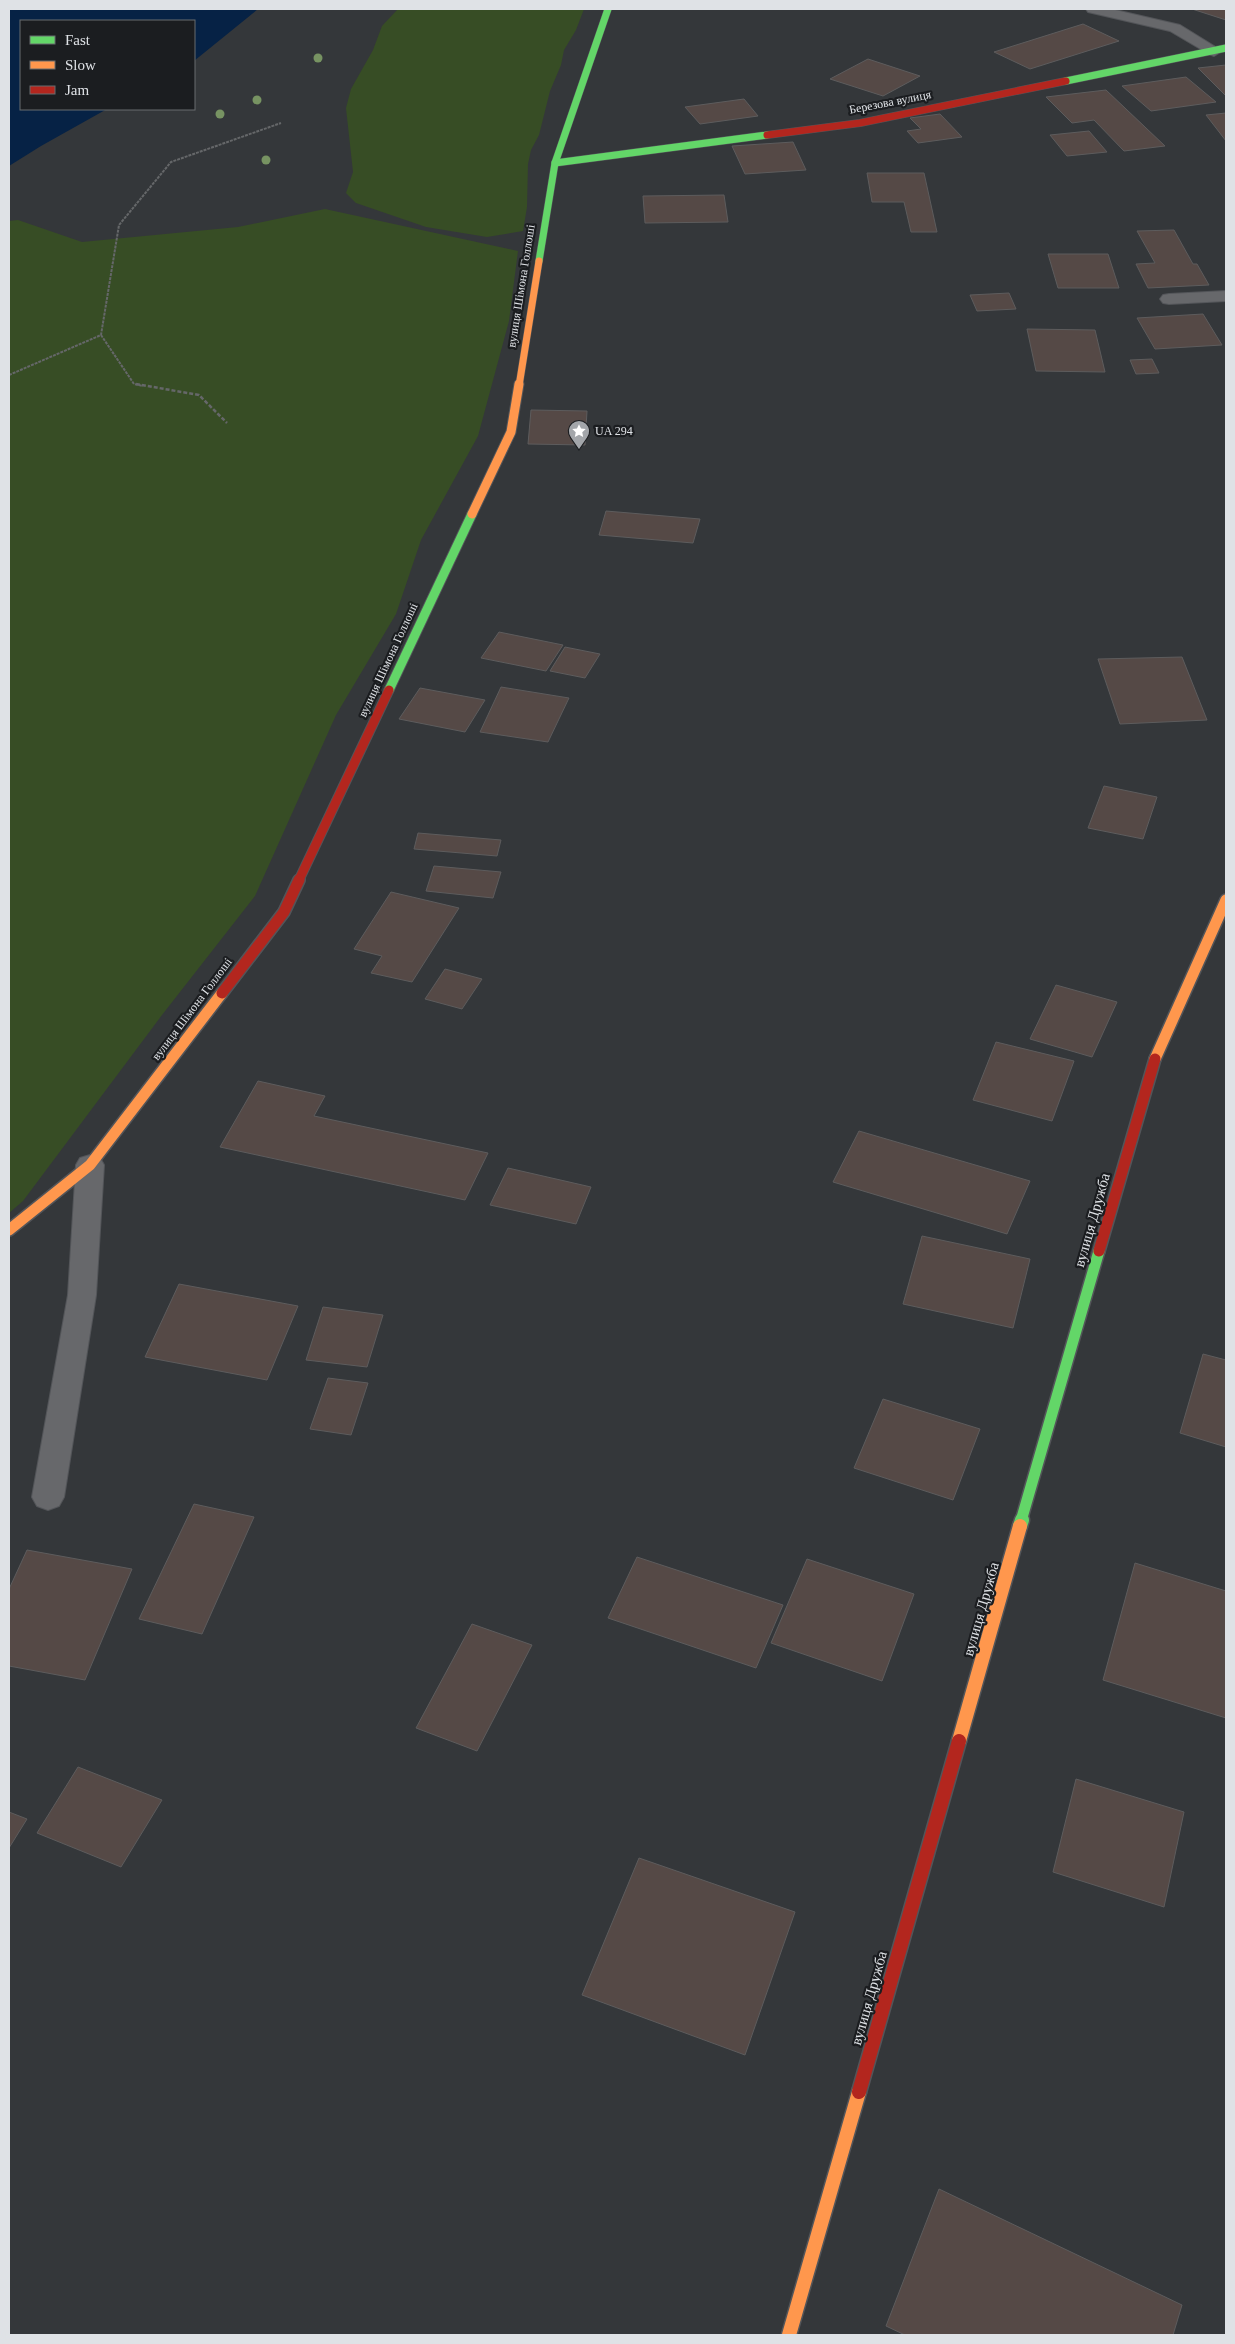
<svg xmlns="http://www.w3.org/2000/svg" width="1235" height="2344" font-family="Georgia,serif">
<rect width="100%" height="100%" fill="#34373a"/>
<g fill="#374d25">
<polygon points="398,9 584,9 576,30 564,50 561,65 550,91 539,135 531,150 528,164 527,207 523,231 487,237 426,227 356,203 346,193 353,172 346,108 351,89 373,50 382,26"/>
<polygon points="325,209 518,251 509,321 478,436 421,540 396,614 336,715 255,896 162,1015 23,1201 9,1213 9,221 18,220 82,242 238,227"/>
</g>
<polygon fill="#062245" points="9,9 258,9 194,61 194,21 21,21 21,109 107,109 41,146 9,166"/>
<g fill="#554946" stroke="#5d5c5d">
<polygon points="1192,9 1226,9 1226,20"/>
<polygon points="1083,24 1119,41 1030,69 994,52"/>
<polygon points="868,59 920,76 883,96 830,79"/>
<polygon points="1226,65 1226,96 1198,68"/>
<polygon points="1186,77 1216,102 1151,111 1122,86"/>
<polygon points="1106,90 1165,146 1124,151 1094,120 1072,123 1046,97"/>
<polygon points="744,99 758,116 700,124 685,107"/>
<polygon points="1226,113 1226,141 1206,115"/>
<polygon points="940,114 962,137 918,143 907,131 921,129 910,118"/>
<polygon points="1089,131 1107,152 1067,156 1050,135"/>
<polygon points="793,142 806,170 745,174 732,146"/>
<polygon points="867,173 924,173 937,232 911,232 904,202 872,202"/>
<polygon points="724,195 728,222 645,223 643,196"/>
<polygon points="1174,230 1193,264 1197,264 1209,285 1148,288 1136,264 1155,263 1137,231"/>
<polygon points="1048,254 1108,254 1119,288 1058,288"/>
<polygon points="1009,293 1016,309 977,311 970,295"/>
<polygon points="1203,314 1222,345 1155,349 1137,318"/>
<polygon points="1027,329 1095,330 1105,372 1036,371"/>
<polygon points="1152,359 1159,373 1136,374 1130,360"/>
<polygon points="531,410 587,411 585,445 528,444"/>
<polygon points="606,511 700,519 693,543 599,535"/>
<polygon points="499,632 563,645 546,671 481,658"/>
<polygon points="565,647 600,654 585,678 550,671"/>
<polygon points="1182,657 1207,720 1120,724 1098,659"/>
<polygon points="501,687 569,698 548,742 480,732"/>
<polygon points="420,688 485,700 465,732 399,719"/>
<polygon points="1104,786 1157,797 1143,839 1088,828"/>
<polygon points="418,833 501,840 497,856 414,849"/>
<polygon points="434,866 501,872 493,898 426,891"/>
<polygon points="391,892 459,908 412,982 371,973 382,956 354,949"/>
<polygon points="445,969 482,979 462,1009 425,999"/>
<polygon points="1056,985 1117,1002 1092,1057 1030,1039"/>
<polygon points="996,1042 1074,1061 1052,1121 973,1100"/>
<polygon points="258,1081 325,1096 314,1116 488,1153 465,1200 220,1147"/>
<polygon points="859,1131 1030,1181 1007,1234 833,1182"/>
<polygon points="508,1168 591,1187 576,1224 490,1205"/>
<polygon points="922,1236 1030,1259 1013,1328 903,1304"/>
<polygon points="179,1284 298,1306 267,1380 145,1357"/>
<polygon points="323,1307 383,1315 367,1367 306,1360"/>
<polygon points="1203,1354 1226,1360 1226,1447 1180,1433"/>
<polygon points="328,1378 368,1383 351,1435 310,1429"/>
<polygon points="883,1399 980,1429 953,1500 854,1468"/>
<polygon points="194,1504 254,1517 202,1634 139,1619"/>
<polygon points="27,1550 132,1569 85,1680 9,1666 9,1589"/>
<polygon points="637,1557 783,1605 756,1668 608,1618"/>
<polygon points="807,1559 914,1594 882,1681 771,1643"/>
<polygon points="1135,1563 1226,1591 1226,1718 1103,1680"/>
<polygon points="472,1624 532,1645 477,1751 416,1728"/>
<polygon points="78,1767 162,1800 121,1867 37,1833"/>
<polygon points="1076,1779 1184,1812 1164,1907 1053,1872"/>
<polygon points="9,1812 27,1819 9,1848"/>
<polygon points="639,1858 795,1912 745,2055 582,1995"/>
<polygon points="939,2189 1182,2305 1173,2335 905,2335 886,2326"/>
</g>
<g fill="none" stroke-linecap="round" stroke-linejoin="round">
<g stroke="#535559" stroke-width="2">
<polygon id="lane" points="1086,9 1111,9 1180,25 1222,51 1214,56 1209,54 1170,31 1088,12"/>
</g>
<g stroke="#535559" stroke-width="2">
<g id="street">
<polygon points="1226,291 1226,301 1169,304 1163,303 1160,299 1163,295 1169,294"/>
<polygon points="90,1155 100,1158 104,1165 96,1295 64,1497 59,1506 48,1510 37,1506 32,1497 68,1295 76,1165 80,1158"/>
</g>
</g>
<g stroke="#535559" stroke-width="8">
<g id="fast-far3">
<polyline points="1066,81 1226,48"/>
<polyline points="555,163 767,135"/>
<polyline points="539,261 555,163 608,9"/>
</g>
</g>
<g stroke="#535559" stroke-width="11">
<polyline id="fast-far2" points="389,690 472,514"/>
</g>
<g stroke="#535559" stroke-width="14">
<polyline id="fast-far1" points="1021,1521 1099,1251"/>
</g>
<g stroke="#535559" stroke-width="17">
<polyline id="fast" points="1020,1526 1022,1520"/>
</g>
<g stroke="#535559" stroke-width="8">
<polyline id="slow-far3" points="519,386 539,261"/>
</g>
<g stroke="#535559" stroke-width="11">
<polyline id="slow-far2" points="472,514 511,432 519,384"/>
</g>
<g stroke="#535559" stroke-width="14">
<g id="slow-far1">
<polyline points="1155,1059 1226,900"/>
<polyline points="9,1230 90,1165 222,993"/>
</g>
</g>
<g stroke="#535559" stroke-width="17">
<g id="slow">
<polyline points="959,1741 1020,1526"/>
<polyline points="789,2335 859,2092"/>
</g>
</g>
<g stroke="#535559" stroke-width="8">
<polyline id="jam-far3" points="767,135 860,123 1066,81"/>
</g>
<g stroke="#535559" stroke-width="11">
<polyline id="jam-far2" points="298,882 389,690"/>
</g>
<g stroke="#535559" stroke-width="14">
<g id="jam-far1">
<polyline points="222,993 284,912 299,880"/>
<polyline points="1099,1251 1155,1059"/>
</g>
</g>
<g stroke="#535559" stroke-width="17">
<polyline id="jam" points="859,2092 959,1741"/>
</g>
<g stroke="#656769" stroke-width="2" stroke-dasharray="3 1" stroke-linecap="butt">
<polyline points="101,335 134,384 143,386"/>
<polyline points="9,375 101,335 119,225 171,162 281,123"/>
</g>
<polyline stroke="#656769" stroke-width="2.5" stroke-dasharray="4 2" stroke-linecap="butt" points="136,384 199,395 227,423"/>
<use href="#lane" fill="#67686b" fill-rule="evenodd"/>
<use href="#street" fill="#67686b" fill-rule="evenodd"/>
<use href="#fast-far3" stroke="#63d668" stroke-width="7"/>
<use href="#fast-far2" stroke="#63d668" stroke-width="9"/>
<use href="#fast-far1" stroke="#63d668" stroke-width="11"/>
<use href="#fast" stroke="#63d668" stroke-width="14"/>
<use href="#slow-far3" stroke="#ff974d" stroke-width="7"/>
<use href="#slow-far2" stroke="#ff974d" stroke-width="9"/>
<use href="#slow-far1" stroke="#ff974d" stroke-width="11"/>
<use href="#slow" stroke="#ff974d" stroke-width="14"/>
<use href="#jam-far3" stroke="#b3261e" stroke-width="7"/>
<use href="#jam-far2" stroke="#b3261e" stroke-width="9"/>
<use href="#jam-far1" stroke="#b3261e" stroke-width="11"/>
<use href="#jam" stroke="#b3261e" stroke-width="14"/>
</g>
<g fill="#779362">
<circle cx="318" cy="58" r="4.5"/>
<circle cx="257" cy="100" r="4.5"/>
<circle cx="220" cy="114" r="4.5"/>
<circle cx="266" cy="160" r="4.5"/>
</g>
<defs>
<g id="sight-pin" transform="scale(1.125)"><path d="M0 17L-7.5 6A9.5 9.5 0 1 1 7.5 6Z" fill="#a3a6aa" stroke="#1b1d20"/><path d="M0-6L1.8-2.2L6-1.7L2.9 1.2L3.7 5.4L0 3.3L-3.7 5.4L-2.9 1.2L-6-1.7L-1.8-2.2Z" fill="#fff"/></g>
</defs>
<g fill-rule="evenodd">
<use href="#sight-pin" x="579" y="431"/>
</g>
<g text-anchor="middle" stroke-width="4.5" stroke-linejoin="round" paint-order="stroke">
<g font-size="12" fill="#dfe2e6" stroke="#1b1d20">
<text transform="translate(890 102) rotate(-11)" y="4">Березова вулиця</text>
<text transform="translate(521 286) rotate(-81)" y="4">вулиця Шімона Голлоші</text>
<text transform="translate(388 660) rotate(-65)" y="4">вулиця Шімона Голлоші</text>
<text transform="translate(192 1009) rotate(-53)" y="4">вулиця Шімона Голлоші</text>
</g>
<g font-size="12" fill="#dfe2e6" stroke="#1b1d20" text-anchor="start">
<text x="595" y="435">UA 294</text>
</g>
<g font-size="15" fill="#dfe2e6" stroke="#1b1d20">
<text transform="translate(1092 1220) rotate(-74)" y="5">вулиця Дружба</text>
<text transform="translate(981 1609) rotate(-74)" y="5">вулиця Дружба</text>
<text transform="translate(869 1998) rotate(-74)" y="5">вулиця Дружба</text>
</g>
</g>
<rect width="1235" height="2344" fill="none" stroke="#dfe2e6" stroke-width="20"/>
<rect x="20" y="20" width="175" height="90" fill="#1b1d20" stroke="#696c6f"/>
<rect x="30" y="36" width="25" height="8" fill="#63d668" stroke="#696c6f"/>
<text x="65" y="45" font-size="15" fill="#dfe2e6">Fast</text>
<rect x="30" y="61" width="25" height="8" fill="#ff974d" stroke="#696c6f"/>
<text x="65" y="70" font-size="15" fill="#dfe2e6">Slow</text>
<rect x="30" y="86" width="25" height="8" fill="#b3261e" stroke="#696c6f"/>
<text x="65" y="95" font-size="15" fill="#dfe2e6">Jam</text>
</svg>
